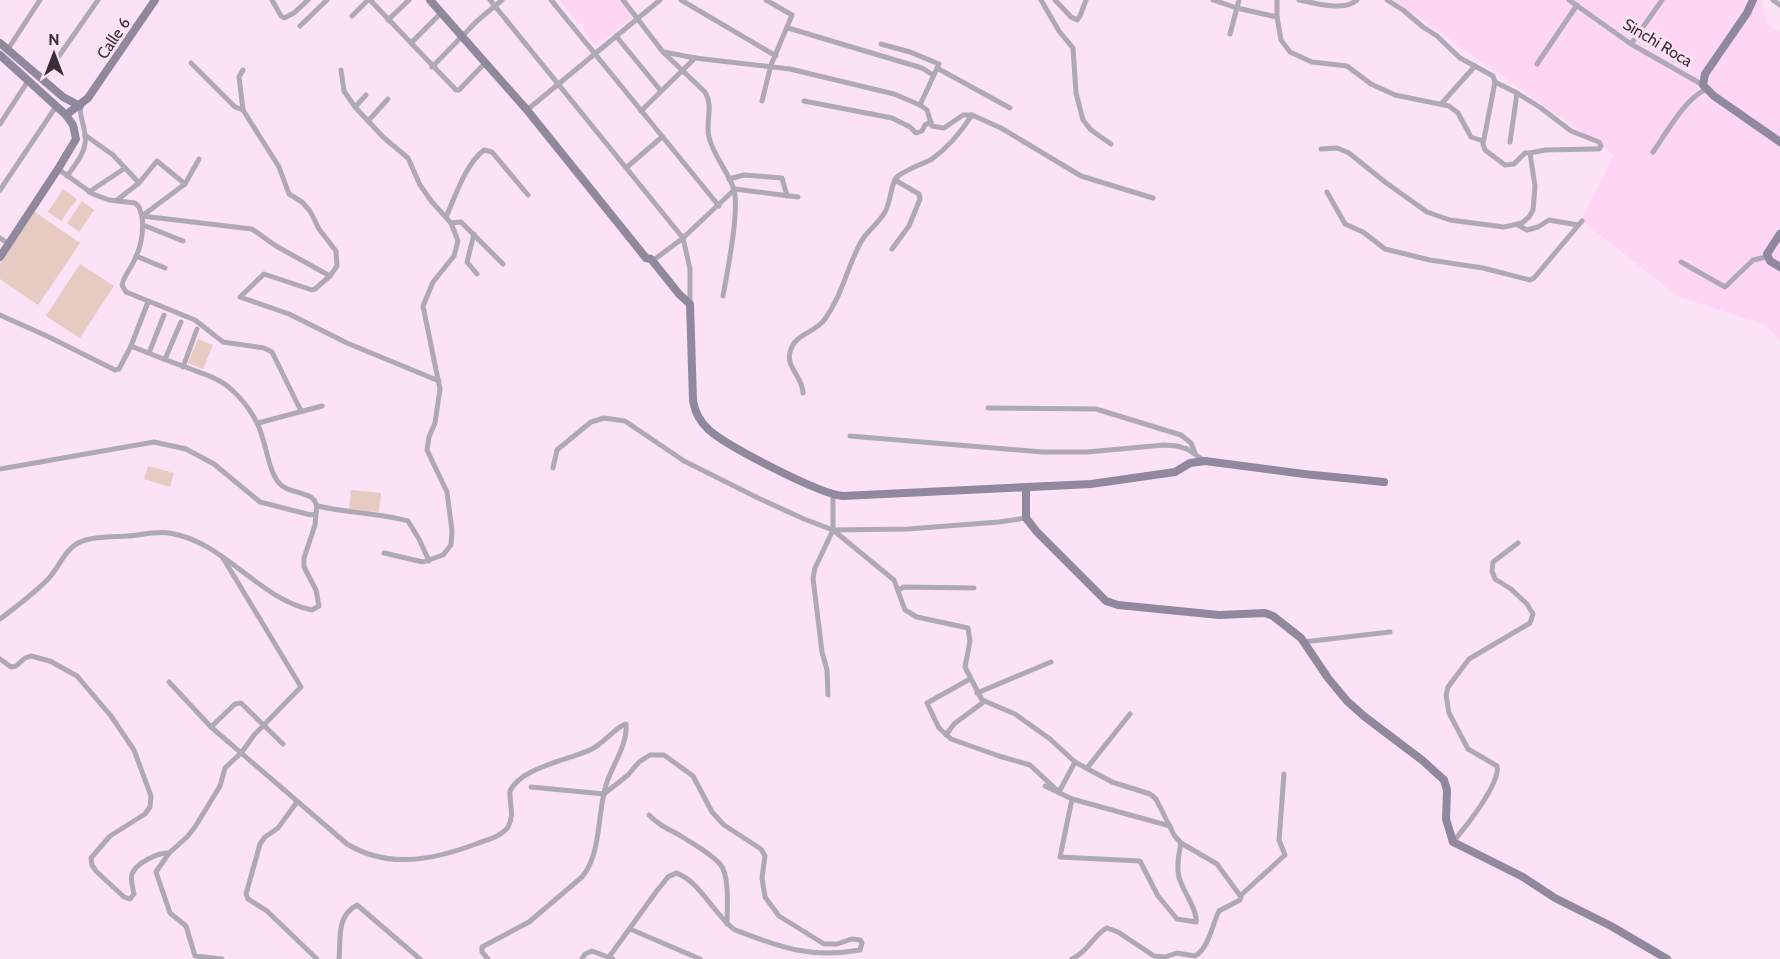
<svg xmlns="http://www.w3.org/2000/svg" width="1780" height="959" font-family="Cabin,sans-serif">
<rect width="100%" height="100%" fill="#fce2f6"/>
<g fill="#fdd6f4">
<polygon points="559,0 622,0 633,14 633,17 598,45 593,43 583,30 584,26 582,24 578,24"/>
<polygon points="1394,0 1762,0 1767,24 1780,32 1780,341 1765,325 1679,297 1581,220 1614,155"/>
</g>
<g fill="#e7cac1">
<polygon points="63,189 77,199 61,221 48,212"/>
<polygon points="82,201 94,210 79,232 67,223"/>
<polygon points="35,212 80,243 38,305 0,279 0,264"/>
<polygon points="80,264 114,286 80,338 46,316"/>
<polygon points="198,339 213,345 203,369 188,363"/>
<polygon points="148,466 174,473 170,487 144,479"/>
<polygon points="351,490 381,493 379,512 349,509"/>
</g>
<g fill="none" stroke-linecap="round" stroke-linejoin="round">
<g stroke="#aea8b7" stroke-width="5">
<polyline points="272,0 281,16 284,18 294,13 308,0"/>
<polyline points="370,0 456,90 459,90 486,62"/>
<polyline points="490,0 683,238 690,269 690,304"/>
<polyline points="551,0 719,206"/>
<path d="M623 0 663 52 705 92C714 107 705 122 709 137 713 155 727 170 733 187 741 205 727 273 723 296"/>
<polyline points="681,0 776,56"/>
<polyline points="1041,0 1059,31 1073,48 1076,93 1083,120 1091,130 1111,144"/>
<polyline points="1055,0 1071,17 1077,20 1080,16 1086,0"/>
<polyline points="1213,0 1237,8 1277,17"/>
<polyline points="1277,0 1277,17 1281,40 1290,52 1312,62 1347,66 1371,84 1395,95 1449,106 1458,113 1471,137 1483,141"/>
<path d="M1299 0C1316 3 1343 12 1357 0"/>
<polyline points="1569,0 1631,44 1703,85"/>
<polyline points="1773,0 1780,5"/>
<polyline points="352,16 368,0"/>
<polyline points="388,20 409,0"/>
<polyline points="300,26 327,0"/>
<polyline points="788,28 922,68 933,75"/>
<polyline points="1230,34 1239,0"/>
<polyline points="616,36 661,91"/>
<polyline points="411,43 442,12"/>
<polyline points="881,44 910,52 939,64 920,105"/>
<polyline points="1631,44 1662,0"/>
<polyline points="8,49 40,0"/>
<polyline points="664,52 695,58"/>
<polyline points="191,63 235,107 243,110"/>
<polyline points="1537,64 1577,5"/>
<polyline points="432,67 477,21 502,0"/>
<polyline points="937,68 1010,108"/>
<polyline points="243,70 239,77 243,110 279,167 289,194 302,202 310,211 319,229 336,251 337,266 330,276 315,289 312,290 264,274 240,297 289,314 347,343 439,381"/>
<polyline points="341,70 344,91 355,107 383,137 408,158 420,185 432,202 451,223 458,241 454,256 433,282 423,306 440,389 435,423 429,437 427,450 447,492 452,531 451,545 443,555 423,562 384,553"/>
<polyline points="43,79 98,0"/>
<polyline points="1495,82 1517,93 1541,108 1571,131 1599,142 1601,146 1599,149 1593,149 1545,150 1530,153"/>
<polyline points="762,101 771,65 792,15 766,0"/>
<polyline points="804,101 892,118 910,127 916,133 922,131 925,125 931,122"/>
<polyline points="1442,103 1475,66"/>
<polyline points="355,107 366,95"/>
<polyline points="527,110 660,0"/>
<polyline points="641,111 695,58 790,69 894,94 920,105 927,110 932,126 944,128 963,115 972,115 1001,128 1081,176 1153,198"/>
<polyline points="368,121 388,99"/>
<polyline points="0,124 28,81"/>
<polyline points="85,135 113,155 139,183"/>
<polyline points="1510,142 1517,93"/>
<polyline points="1321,149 1337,148 1349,153 1385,182 1427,212 1450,220 1504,227 1522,223 1529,217 1533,210 1535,186 1530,153 1525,153 1514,164 1505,165 1485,150 1483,144 1495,82 1493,76 1460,58 1437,36 1423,27 1403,10 1387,0"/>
<path d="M1653 152C1668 131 1683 101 1706 89"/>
<path d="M199 159 185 184 142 216C144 232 141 248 133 263 129 271 124 276 122 285L126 292 195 320 223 342 264 348 272 352 301 411"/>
<polyline points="627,167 662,137"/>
<polyline points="58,169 93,194 109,200 135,203 139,207 142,216 252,229 276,246 330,276"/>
<path d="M67 176C75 165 88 150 85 135 84 125 80 117 80 106"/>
<polyline points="729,179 744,175 782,178 787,196"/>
<polyline points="0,190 57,105"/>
<polyline points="89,192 125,168"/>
<polyline points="1327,192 1345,224 1363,232 1385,249 1430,260 1483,268 1530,280 1534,278 1582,221"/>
<polyline points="117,200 139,183 157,161 185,184"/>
<path d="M446 217C456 195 465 165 484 150L492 152 528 195"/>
<polyline points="451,223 461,222 503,264"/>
<polyline points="143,225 183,241"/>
<polyline points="1518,225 1527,230 1538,227 1549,220 1578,225"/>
<polyline points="474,234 467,262 477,274"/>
<polyline points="0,238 9,244"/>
<polyline points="892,249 909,226 920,199 919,194 895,180"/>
<polyline points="136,256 165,268"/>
<polyline points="651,259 655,259 683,238 735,189 798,197"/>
<polyline points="1681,262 1725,287 1753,260 1767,257"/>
<polyline points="0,315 49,337 115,370 119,369 131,346 148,302"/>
<polyline points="149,353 164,315"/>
<polyline points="165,359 181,322"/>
<polyline points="183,367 197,329"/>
<path d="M803 393C803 377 786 368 790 352 795 333 814 334 825 319 843 294 847 266 862 240 868 230 879 223 885 212 891 202 890 187 896 178 902 171 923 164 932 159 949 147 961 132 972 115"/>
<polyline points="988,408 1096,409 1181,435 1191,443 1195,453"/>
<polyline points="258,423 322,406"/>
<polyline points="850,436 1042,452 1087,452 1164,445 1177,446 1187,449 1205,461"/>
<polyline points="553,468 557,450 591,422 604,418 625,421 684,461 758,498 804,519 833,530 908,529 999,522 1026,518"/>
<path d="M0 469 154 442 186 449 214 464 260 502 311 515 316 513C321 488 290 497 279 483 268 471 266 440 257 423 251 411 242 399 232 390 219 377 199 373 183 366 165 360 148 353 131 346"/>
<path d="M833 494V530L894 580 905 610 917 617 968 628 970 641 965 667 982 700 1015 714 1050 739 1075 762 1112 782 1150 794 1156 799 1174 835 1181 843 1217 864 1241 897 1240 900 1219 911C1212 925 1209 948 1195 956L1177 953 1165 957 1154 956 1118 932 1107 928C1094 934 1089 951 1072 959"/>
<path d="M318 506C347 513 378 513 408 521L419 539 429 561"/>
<polyline points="898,590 904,587 974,588"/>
<path d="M0 619C17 606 35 593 49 578 59 567 65 550 78 543 93 536 112 537 128 536 141 535 156 531 169 533 224 541 258 599 312 610L319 606 316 590 304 567V558L315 525 316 513"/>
<polyline points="1303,642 1390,632"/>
<path d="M0 659 11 667 16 666 25 658 31 656 50 661 77 676 111 716 134 750 151 796 150 807 145 814 110 836 91 858 92 865 96 871 124 897 130 899 134 894C133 888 130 880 132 874 136 863 159 852 169 853L156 872 170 913 186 926 195 956 222 959"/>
<polyline points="970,679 927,703 939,728 951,739 999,756 1030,765 1059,792 1075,762"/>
<path d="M169 682 211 727 347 844C388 869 433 860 476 844 486 840 501 837 508 827 515 815 509 803 510 791 521 767 570 760 592 749 603 744 618 725 626 724 628 744 613 764 607 782 597 810 602 854 582 877L529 922 482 947V952L488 959"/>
<polyline points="977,693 1051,662"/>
<polyline points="828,695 827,670 822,652 813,578 815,568 833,530"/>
<polyline points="211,727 235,704 241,703 283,744"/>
<polyline points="946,735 954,724 985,701"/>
<polyline points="1087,768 1130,714"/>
<polyline points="1045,786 1072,799 1170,826"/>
<path d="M531 787 604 794 628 775 639 762 650 755H664L693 776 712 812 724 825 761 849 765 856 762 878 765 897 779 916 824 944H837L852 939 860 940 862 943 860 950C810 959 780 947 735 930 715 916 699 880 676 873L668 877 656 892 609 957"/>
<path d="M1072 799 1060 857 1140 861 1158 896 1177 919 1196 922C1198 910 1182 890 1179 877 1176 866 1179 854 1181 843"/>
<polyline points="297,802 278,828 265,837 260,844 246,894 248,899 267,911 317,959"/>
<path d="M649 815C661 827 667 828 681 836 693 844 710 853 720 864 730 875 727 910 727 924"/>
<path d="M1453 842C1465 828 1501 783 1497 766L1468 749 1449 713 1446 695 1448 687 1469 659 1530 623 1533 614 1527 604 1511 589 1495 579 1492 571 1493 562 1518 543"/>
<polyline points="169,853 187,837 195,827 220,786 225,768 242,752 254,735 301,687 223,558"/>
<polyline points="1241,895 1285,855 1279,840 1284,774"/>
<polyline points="630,929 700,959"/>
<path d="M339 959C341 939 336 916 357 905L420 959"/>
<polyline points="582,959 585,954 592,951 613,959"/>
</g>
<g stroke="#90889d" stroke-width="8">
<path d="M430 0 527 110 646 258 651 259 679 294 690 304 693 401C695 412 700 422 709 430 727 446 819 494 843 496L1091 484 1175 472 1190 463 1205 461 1304 474 1384 482"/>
<polyline points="1753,0 1747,13 1705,74 1703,85 1714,96 1780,142"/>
<polyline points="0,43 63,97 80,106"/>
<polyline points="0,55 66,115 73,125 76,139 58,169 0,257"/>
<polyline points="66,115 88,98 155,0"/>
<polyline points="1780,234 1767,254 1770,261 1780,267"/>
<polyline points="1026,487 1026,518 1037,532 1106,601 1118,605 1219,615 1265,613 1273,616 1301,638 1328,678 1347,701 1365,717 1422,760 1444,780 1447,790 1446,819 1453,842 1523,877 1555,898 1611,926 1667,959"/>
</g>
</g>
<g text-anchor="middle" stroke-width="6" stroke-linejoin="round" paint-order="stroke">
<g font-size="16" fill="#3b2e38" stroke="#fce2f6">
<text transform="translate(113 38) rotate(-56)" y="6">Calle 6</text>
<text transform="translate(1658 42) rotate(31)" y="6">Sinchi Roca</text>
</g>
</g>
<g transform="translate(54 54)" stroke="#fce2f6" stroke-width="4.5" paint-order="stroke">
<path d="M0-4.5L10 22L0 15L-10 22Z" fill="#3b2e38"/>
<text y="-9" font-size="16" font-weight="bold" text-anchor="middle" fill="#3b2e38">N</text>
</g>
</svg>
